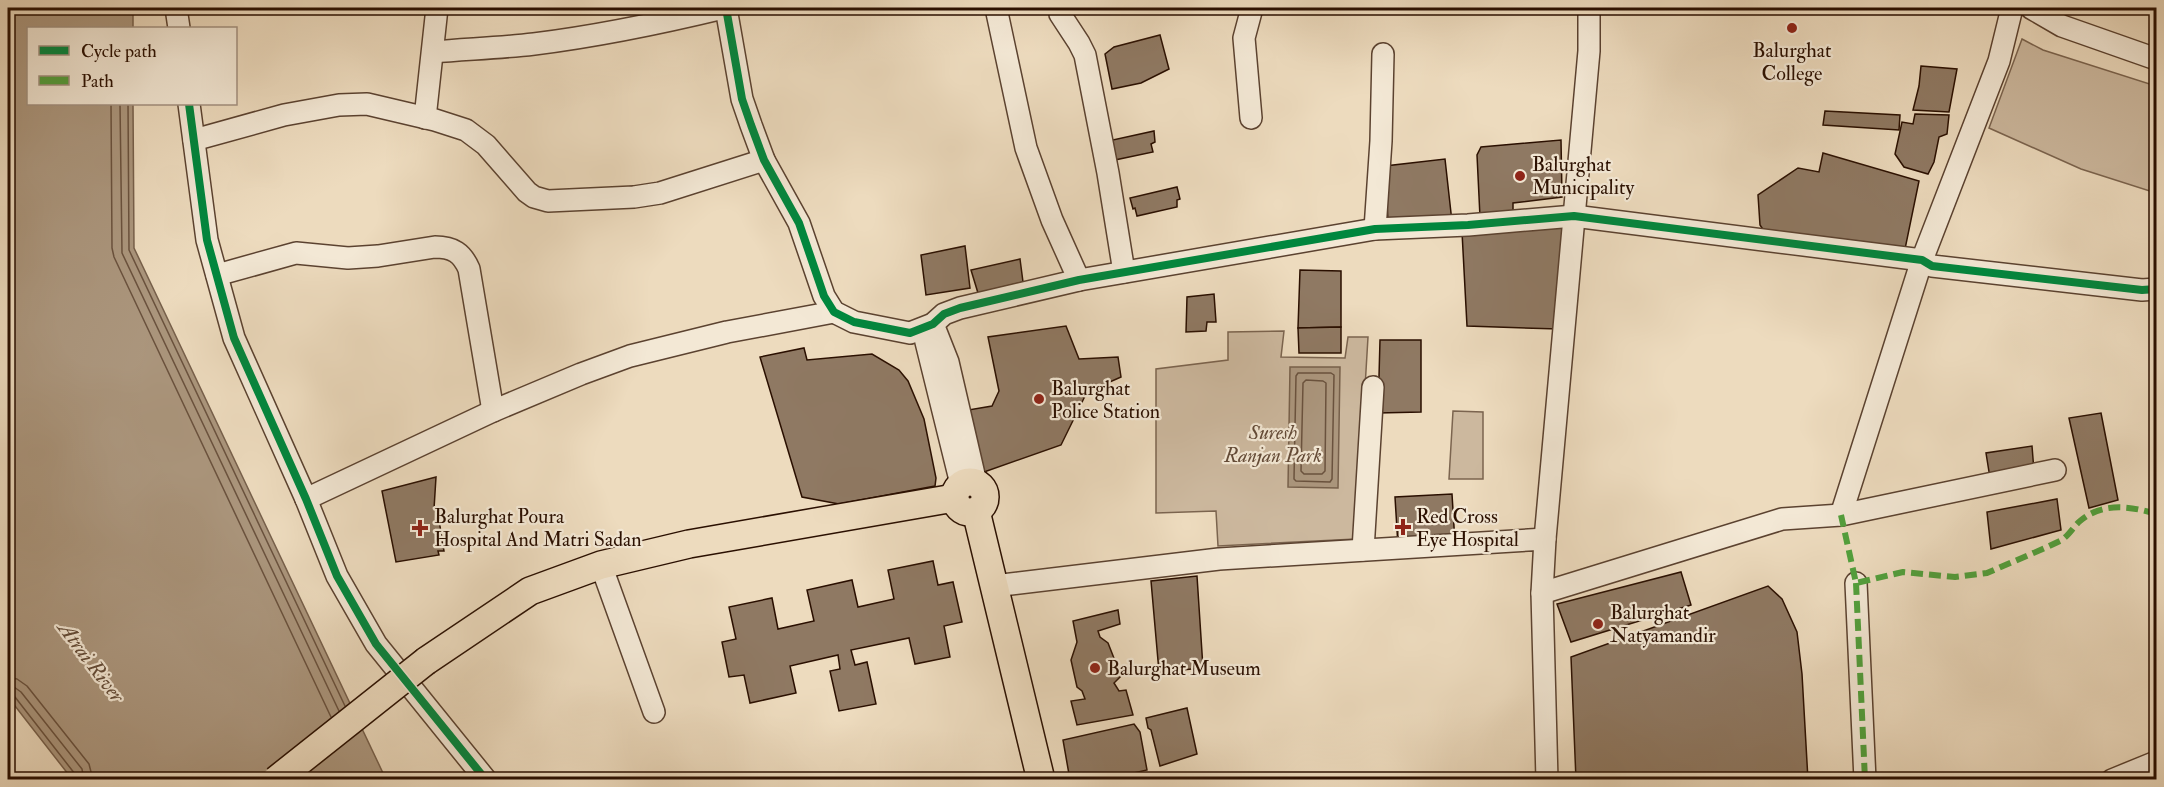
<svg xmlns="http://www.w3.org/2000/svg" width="2164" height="787" font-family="'IM FELL Double Pica',serif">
  <rect width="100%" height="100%" fill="#eddbbe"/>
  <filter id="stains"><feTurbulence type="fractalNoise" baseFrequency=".00333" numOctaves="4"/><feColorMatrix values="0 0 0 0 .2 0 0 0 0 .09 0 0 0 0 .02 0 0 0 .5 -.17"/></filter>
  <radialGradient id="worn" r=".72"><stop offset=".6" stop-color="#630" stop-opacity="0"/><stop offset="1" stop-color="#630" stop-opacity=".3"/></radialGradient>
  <!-- green -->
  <g fill="#ccb89e" stroke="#7b644f" stroke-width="1.5">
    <path d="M2022 39 2043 50 2156 86V193L2081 169 1989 128Z"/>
    <path d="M1284 331 1281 357 1345 358 1348 337H1368L1356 539 1218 546 1216 511 1156 513V369L1228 360V332Z"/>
    <path d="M1453 411 1483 412V479H1449Z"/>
  </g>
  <!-- water -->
  <g fill="#ab967d" stroke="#77604b" stroke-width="1.5">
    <path d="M8 8H133V28H28V104H133L134 248 383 773 388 779H72L8 697Z"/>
    <path d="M1290 367H1340L1338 488 1288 487Z"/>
  </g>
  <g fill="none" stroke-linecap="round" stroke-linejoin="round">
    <!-- shore -->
    <g stroke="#6a523e" stroke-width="1.5">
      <path d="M111 104 112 248 114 257 331 717"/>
      <path d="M120 104 122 253 339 711"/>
      <path d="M128 104 129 250 345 706"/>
      <path d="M1298 373H1331L1334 375 1332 479 1330 482 1296 481 1294 479 1296 376Z"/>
      <path d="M1306 380 1323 381 1326 383 1325 471 1322 474H1304L1301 471 1303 383Z"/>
      <path d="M8 677 17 679 27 686 89 764 93 780"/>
      <path d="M8 686 14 687 21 692 82 769 84 780"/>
      <path d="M8 694 15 697 75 774 77 780"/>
    </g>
  </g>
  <!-- building -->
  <g fill="#8f7963" stroke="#2a0f00" stroke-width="1.5">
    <path d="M1160 35 1169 69 1141 83 1112 89 1105 54 1114 47Z"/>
    <path d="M1921 66 1957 69 1949 112 1913 110 1919 86Z"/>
    <path d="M1825 111 1900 115 1899 130 1823 125Z"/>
    <path d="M1915 114 1949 115 1947 134 1939 137 1934 162 1928 174 1904 167 1895 154 1902 122 1913 124Z"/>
    <path d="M1154 131 1155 142 1151 144 1153 152 1110 161 1108 141Z"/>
    <path d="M1561 140 1562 197 1513 203V215L1480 217 1477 155 1481 147Z"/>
    <path d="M1823 153 1919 181 1904 254 1764 231 1760 225 1758 195 1798 168 1819 172Z"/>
    <path d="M1445 159 1452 222 1388 223 1385 166Z"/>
    <path d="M1177 187 1180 199 1177 200V207L1137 216 1135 208 1133 209 1130 198Z"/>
    <path d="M1569 221 1558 329 1467 326 1462 232Z"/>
    <path d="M965 246 970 288 926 295 921 255Z"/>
    <path d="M1020 259 1023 282 978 293 971 270Z"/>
    <path d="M1300 270 1341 271V327L1298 328Z"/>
    <path d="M1214 294 1216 322H1207L1206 331 1186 332 1187 297Z"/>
    <path d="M1066 326 1079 359 1118 357 1121 377 1087 392 1061 445 984 472 968 410 992 406 999 391 988 337Z"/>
    <path d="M1341 327V353H1299L1298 328Z"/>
    <path d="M1380 340H1421V412L1378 413Z"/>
    <path d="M804 348 807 360 872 354 899 370 908 381 924 419 936 478 935 486 839 504 802 497 760 357Z"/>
    <path d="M2101 413 2118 500 2089 508 2069 418Z"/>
    <path d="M2032 446 2034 471 1990 478 1986 453Z"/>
    <path d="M436 477 434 509 437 508 444 551H438L439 555 396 562 382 491Z"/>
    <path d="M1452 494 1455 543 1398 546 1395 497Z"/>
    <path d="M2057 499 2061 530 1991 549 1987 512Z"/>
    <path d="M933 561 938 585 953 582 962 622 944 626 950 657 915 664 909 638 851 650 855 665 867 662 876 704 839 711 830 671 840 669 838 655 790 666 796 693 750 703 744 675 729 677 722 642 736 639 729 607 772 598 778 629 814 621 807 590 852 580 858 607 894 599 888 570Z"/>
    <path d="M1681 572 1691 605 1571 642 1557 604Z"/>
    <path d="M1197 576 1203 668 1159 672 1151 581Z"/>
    <path d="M1768 586 1782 599 1797 632 1802 674 1808 780H1576L1571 657Z"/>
    <path d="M1118 610 1120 624 1098 631 1100 637 1108 643 1121 676 1114 683 1119 691 1126 690 1133 715 1077 725 1071 701 1085 699 1082 691 1077 687 1071 660 1077 642 1073 621Z"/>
    <path d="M1187 708 1197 754 1160 766 1151 730 1148 728 1146 718Z"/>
    <path d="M1134 724 1140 732 1147 770 1103 780H1070L1063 740Z"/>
    <path d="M1191 775 1192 780H1167Z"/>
  </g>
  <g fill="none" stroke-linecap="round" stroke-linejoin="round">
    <defs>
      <g id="minor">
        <path d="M176 8 179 28"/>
        <path d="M726 8 742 99 751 125 764 160 799 223 824 296 834 312 854 322 910 333 933 324 944 314 960 308 1079 280 1375 229 1468 225 1574 216 1922 260 1932 266 2142 290 2156 289"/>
        <path d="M996 8 1026 148 1052 220 1079 280"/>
        <path d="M2031 8 2062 26 2156 59"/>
        <path d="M1060 14 1079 43 1085 55 1108 173 1124 272"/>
        <path d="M433 52C466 49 500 48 534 44 598 36 661 23 723 8"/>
        <path d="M189 104 207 240 234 338 306 499 337 576 376 644 486 780"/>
        <path d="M425 118 437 8"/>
        <path d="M1251 118 1244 38 1252 8"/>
        <path d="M194 140 284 115 339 105 367 104 435 120 466 130 486 145 527 192 534 197 548 201 634 197 660 193 764 160"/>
        <path d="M1375 229 1381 141 1383 54"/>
        <path d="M217 275 296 253 348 258 378 256 435 247C453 247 462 253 469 269L493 411"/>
        <path d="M933 324 948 362 976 483"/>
        <path d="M924 334 961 484"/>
        <path d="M306 499 493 411 581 374 630 356 727 332 834 312"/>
        <path d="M1841 515 1922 260 1999 61 2012 8"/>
        <path d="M1545 539 1589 51V8"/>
        <path d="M1363 550 1373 387"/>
        <path d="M601 565 654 712"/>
        <path d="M1856 583 1865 780"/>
        <path d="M994 586 1219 559 1545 539 1542 593 1547 780"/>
        <path d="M1542 593 1782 519 1841 515 2055 470"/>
        <path d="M2112 780 2156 762"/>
      </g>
      <g id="major">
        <circle cx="970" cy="497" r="15"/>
        <path d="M976 511 1041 780"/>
        <path d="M426 661 530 591 601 565 689 544 954 498"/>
      </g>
    </defs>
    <!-- minor casing -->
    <use href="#minor" stroke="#5b4230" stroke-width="24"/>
    <!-- major casing -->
    <use href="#major" stroke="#2a0f00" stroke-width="30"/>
    <!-- minor -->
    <use href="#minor" stroke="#f3e8d5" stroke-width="21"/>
    <!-- major -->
    <use href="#major" stroke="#eddbbe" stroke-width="27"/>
    <defs>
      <path id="major-bridge" d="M276 780 426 661"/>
    </defs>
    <!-- major-bridge casing -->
    <use href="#major-bridge" stroke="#2a0f00" stroke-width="30" stroke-linecap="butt"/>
    <!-- major-bridge -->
    <use href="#major-bridge" stroke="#eddbbe" stroke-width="27"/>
    <!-- quiet -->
    <g stroke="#51a03c" stroke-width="6" stroke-dasharray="12 6" stroke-linecap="butt">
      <path d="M1841 515 1856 583 1903 572 1955 577 1987 573C2012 562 2037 552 2060 541 2069 536 2073 527 2080 521 2102 502 2131 506 2156 514"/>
      <path d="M1856 583 1865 780"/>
    </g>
    <defs>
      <g id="cycleway">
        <path d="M726 8 742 99 751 125 764 160 799 223 824 296 834 312 854 322 910 333 933 324 944 314 960 308 1079 280 1375 229 1468 225 1574 216 1922 260 1932 266 2142 290 2156 289"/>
        <path d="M189 104 207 240 234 338 306 499 337 576 376 644 486 780"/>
      </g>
    </defs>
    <!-- cycleway casing -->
    <use href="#cycleway" stroke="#f3e8d5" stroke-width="11"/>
    <!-- cycleway -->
    <use href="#cycleway" stroke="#00873e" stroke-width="8"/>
  </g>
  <!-- markers -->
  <g fill="#8f2418" stroke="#f3e8d5" stroke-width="2">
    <circle cx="1792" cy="28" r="6"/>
    <circle cx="1520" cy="176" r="6"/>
    <circle cx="1039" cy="399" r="6"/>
    <path d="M1400 518h6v6h6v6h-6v6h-6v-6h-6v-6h6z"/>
    <path d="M417 519h6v6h6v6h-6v6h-6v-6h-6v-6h6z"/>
    <circle cx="1598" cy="624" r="6"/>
    <circle cx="1095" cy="668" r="6"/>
  </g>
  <g text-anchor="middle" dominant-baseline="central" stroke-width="4.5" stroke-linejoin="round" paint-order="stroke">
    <!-- poi labels -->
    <g font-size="20" fill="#2a0f00" stroke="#f3e8d5" text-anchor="start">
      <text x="1792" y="50" text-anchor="middle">Balurghat<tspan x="1792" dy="23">College</tspan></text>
      <text x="1532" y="164">Balurghat<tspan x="1532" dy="23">Municipality</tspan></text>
      <text x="1051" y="388">Balurghat<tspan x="1051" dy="23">Police Station</tspan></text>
      <text x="434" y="516">Balurghat Poura<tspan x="434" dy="23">Hospital And Matri Sadan</tspan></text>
      <text x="1416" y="516">Red Cross<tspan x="1416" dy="23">Eye Hospital</tspan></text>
      <text x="1610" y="612">Balurghat<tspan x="1610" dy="23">Natyamandir</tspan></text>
      <text x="1107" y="668">Balurghat Museum</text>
    </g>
    <!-- park labels -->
    <g font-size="20" font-style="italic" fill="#634a37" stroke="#f3e8d5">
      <text x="1273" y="432">Suresh<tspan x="1273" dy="23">Ranjan Park</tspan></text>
    </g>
    <!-- water labels -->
    <g font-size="21" font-style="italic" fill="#644c38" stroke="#f3e8d5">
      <text transform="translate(91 662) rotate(53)">Atrai River</text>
    </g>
  </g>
  <!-- margin -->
  <rect width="2164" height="787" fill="none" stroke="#eddbbe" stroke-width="30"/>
  <rect x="9" y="9" width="2146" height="769" fill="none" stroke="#2a0f00" stroke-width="3"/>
  <rect x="15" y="15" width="2134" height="757" fill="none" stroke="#2a0f00" stroke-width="1.5"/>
  <!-- legend -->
  <rect x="27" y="27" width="210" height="78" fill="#f3e8d5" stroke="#a39180" stroke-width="1.5"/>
  <rect x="39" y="46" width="30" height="9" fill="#00873e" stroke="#a39180" stroke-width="1.5"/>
  <text x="81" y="57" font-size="18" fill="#2a0f00">Cycle path</text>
  <rect x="39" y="76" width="30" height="9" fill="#51a03c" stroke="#a39180" stroke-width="1.5"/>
  <text x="81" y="87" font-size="18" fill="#2a0f00">Path</text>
  <rect width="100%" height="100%" filter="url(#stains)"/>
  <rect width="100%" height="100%" fill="url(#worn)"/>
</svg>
